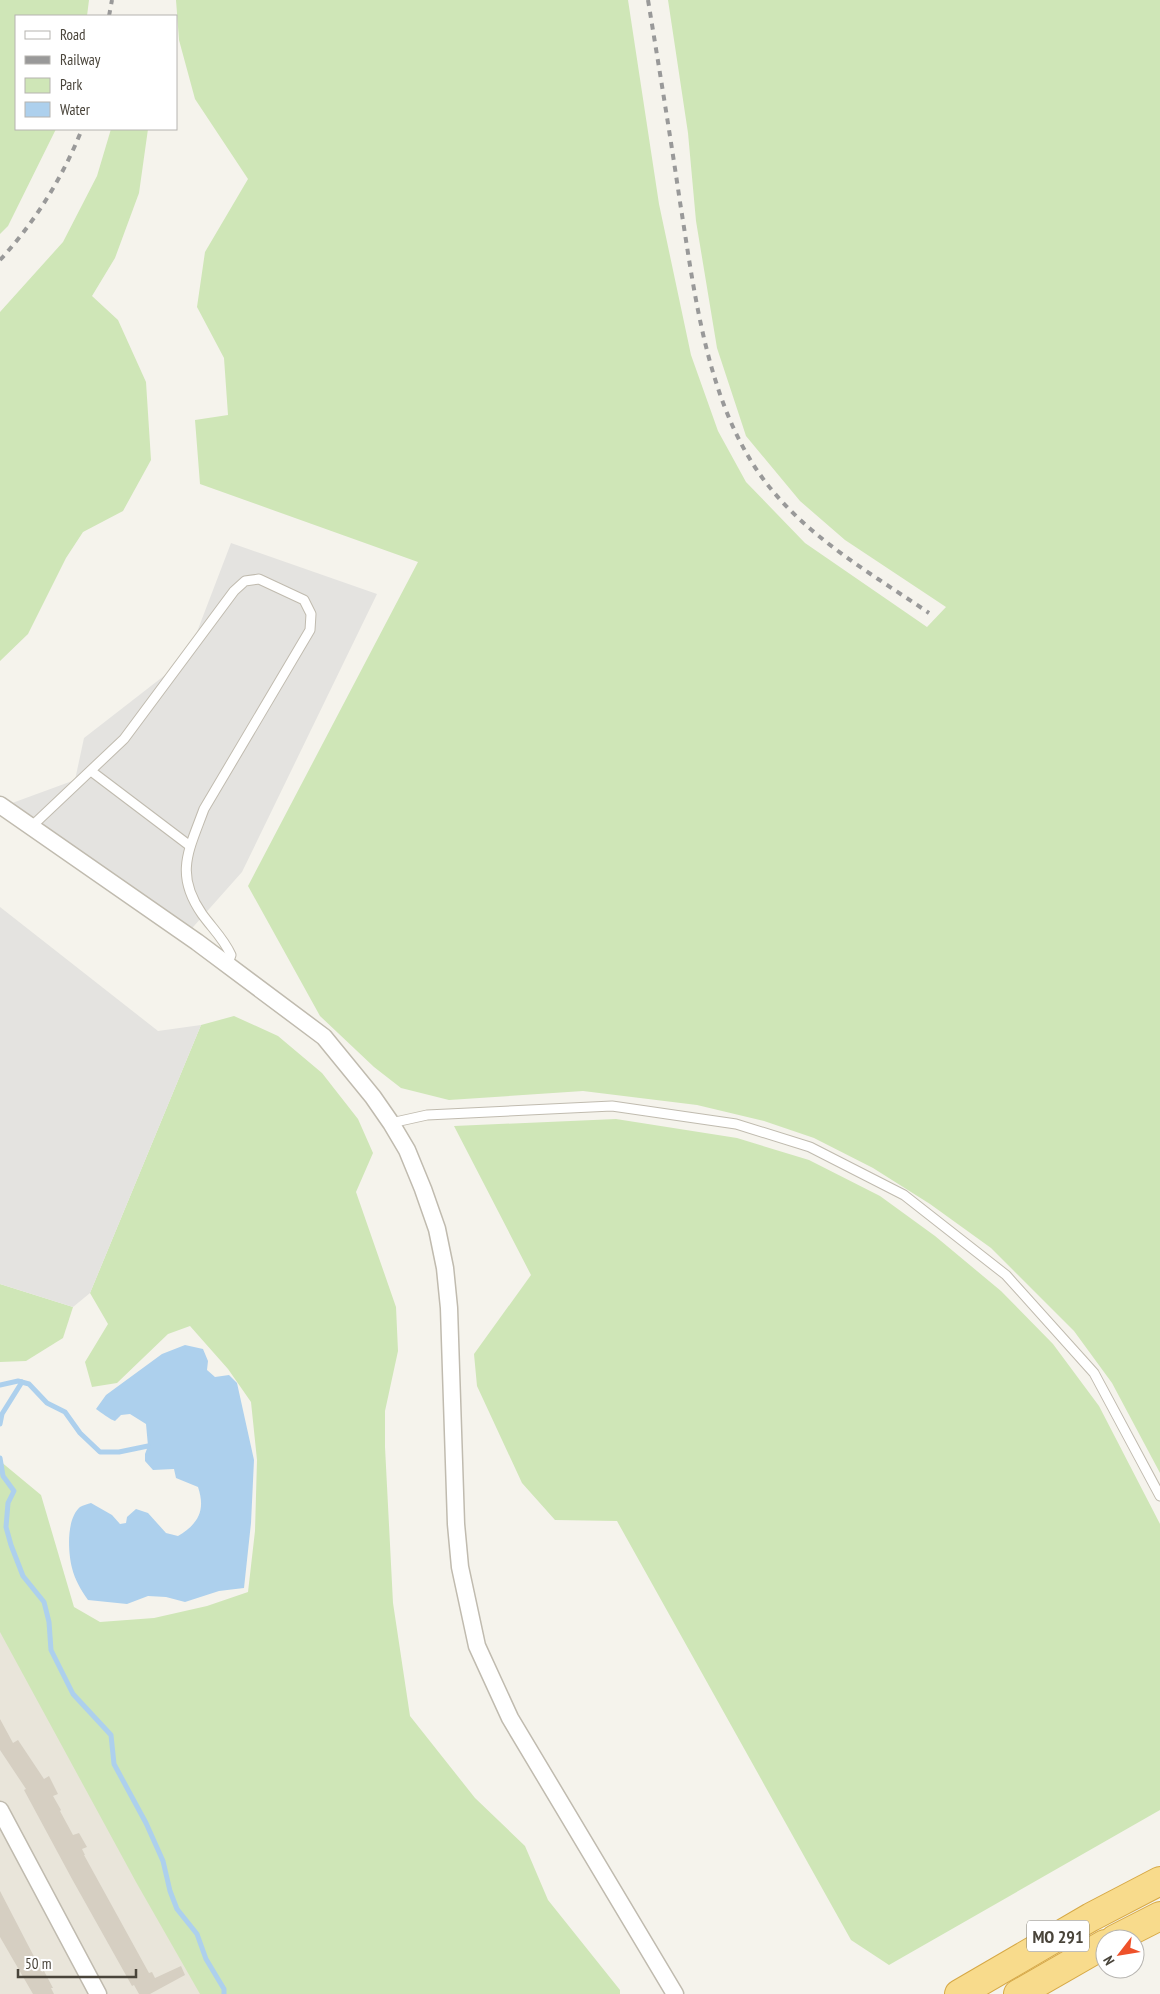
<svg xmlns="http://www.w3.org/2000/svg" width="1160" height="1994" font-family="'PT Sans Narrow',sans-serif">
  <rect width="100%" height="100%" fill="#f5f3ec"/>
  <!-- residential -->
  <path fill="#e9e5da" d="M0 1588 232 1994H0Z"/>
  <!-- green -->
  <g fill="#cfe6b7">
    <path d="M0 0H89L87 16H16V129H56L8 226 0 234Z"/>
    <path d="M176 0H628L659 204 691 355 718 431 746 482 805 543 927 627 946 607 845 540 800 501 746 436 717 348 696 221 688 133 668 0H1160V1473L1112 1383 1074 1331 991 1248 930 1204 873 1168 814 1138 764 1121 697 1105 583 1091 449 1100 401 1088 374 1067 320 1016 248 886 418 562 200 484 195 420 228 415 224 358 197 307 205 252 248 179 195 99 179 40Z"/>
    <path d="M111 129H148L139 193 115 258 92 296 118 320 146 382 151 460 123 511 83 532 66 558 28 634 0 661V312L63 242 97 176Z"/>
    <path d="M234 1016 278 1036 322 1073 358 1119 373 1153 356 1192 396 1307 398 1351 385 1411V1447L393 1603 410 1716 475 1798 525 1846 548 1900 620 1990V1994H200L136 1882 0 1632V1461L41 1495 74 1607 100 1622 154 1618 207 1606 248 1592 255 1531 257 1460 251 1402 228 1369 190 1326 168 1334 117 1383 92 1387 85 1362 108 1324 90 1293 201 1025Z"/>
    <path d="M616 1119 737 1138 809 1160 880 1196 935 1236 1001 1291 1053 1344 1099 1406 1160 1524V1810L889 1965 851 1940 617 1521 555 1520 522 1483 477 1386 474 1354 531 1275 454 1126Z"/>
    <path d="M0 1284 73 1307 63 1338 26 1361 0 1362Z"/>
  </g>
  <!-- parking -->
  <g fill="#e4e3e0">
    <path d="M231 543 377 594 242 872 186 935 4 806 75 780 84 738 187 658Z"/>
    <path d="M0 907 158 1031 201 1025 90 1293 73 1307 0 1284Z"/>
  </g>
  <!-- water -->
  <path fill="#add0ed" d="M185 1345 203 1349 208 1361 207 1370 215 1377 229 1375 237 1383 254 1460 251 1523 244 1588 219 1591 185 1602 166 1597 148 1596 127 1604 88 1600C81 1590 75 1580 72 1568 68 1552 66 1519 80 1507 83 1505 88 1504 91 1503L112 1515 120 1524 126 1523 127 1517 136 1509 148 1513 166 1533 178 1536C198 1524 206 1511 198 1487L176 1478 174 1469 153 1470 145 1461V1454L148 1446 146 1424 130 1414 121 1415 115 1421C111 1420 100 1412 96 1409L106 1395 162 1354Z"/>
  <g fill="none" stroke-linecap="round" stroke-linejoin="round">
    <!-- stream -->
    <g stroke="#add0ed" stroke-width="5">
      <path d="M0 1385 18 1381 29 1384 47 1403 65 1412 80 1433 100 1452H119L148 1446"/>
      <path d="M0 1424 2 1414 22 1382"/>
      <path d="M0 1458 3 1476 14 1491 8 1503 6 1527 11 1545 23 1576 44 1602 49 1622 51 1650 73 1694 111 1735 114 1764 146 1823 163 1861 170 1891 177 1909 197 1934 206 1959 224 1989V1994"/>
    </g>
  </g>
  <!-- building -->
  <g fill="#d6cfc2">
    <path d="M0 1719 13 1743 18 1740 44 1779 49 1776 58 1794 53 1796 61 1810 60 1811 73 1835 79 1833 87 1847 82 1849 85 1855H84L149 1973 152 1972 155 1978 181 1966 185 1975 150 1994H139L134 1985 132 1986 72 1879 24 1790 26 1789 0 1750Z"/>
    <path d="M0 1891 42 1972 44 1971 53 1988H51L54 1994H33L0 1937Z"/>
  </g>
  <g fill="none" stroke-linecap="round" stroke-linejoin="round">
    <defs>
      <g id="service">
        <path d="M91 771 190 846"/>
        <path d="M32 826 124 739 234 591 245 581 259 579 304 600 311 614 310 630 204 809C189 850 174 874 202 914 212 928 224 939 231 955L227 966"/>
        <path d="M391 1123 427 1115 612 1106 736 1124 810 1147 904 1195 1006 1275 1094 1373 1160 1496"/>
      </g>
      <g id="minor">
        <path d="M0 805 197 942 324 1037 373 1097 391 1123 407 1150 423 1189 437 1229 445 1268 449 1308 456 1524 460 1567 477 1646 510 1718 675 1994"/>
        <path d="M0 1810 98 1994"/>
      </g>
      <g id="trunk">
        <path d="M1115 1939 1160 1916"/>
        <path d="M959 1994 1091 1917 1160 1881"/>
        <path d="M1018 1994 1105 1944"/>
      </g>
    </defs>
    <!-- service casing -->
    <use href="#service" stroke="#c0bbaf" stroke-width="11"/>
    <!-- minor casing -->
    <use href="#minor" stroke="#c0bbaf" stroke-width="19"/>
    <!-- trunk casing -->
    <use href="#trunk" stroke="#d6a845" stroke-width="30"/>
    <!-- service -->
    <use href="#service" stroke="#fff" stroke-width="9"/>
    <!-- minor -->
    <use href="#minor" stroke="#fff" stroke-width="16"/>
    <!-- trunk -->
    <use href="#trunk" stroke="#f8db8c" stroke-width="28"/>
    <!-- rail -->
    <g stroke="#999" stroke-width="4" stroke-dasharray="6 6" stroke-linecap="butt">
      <path d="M648 0C659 67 670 134 680 202 695 295 707 407 767 484 810 539 872 574 929 613"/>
      <path d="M109 16 112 0"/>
      <path d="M0 260C35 222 63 177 82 129"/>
    </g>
  </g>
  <g text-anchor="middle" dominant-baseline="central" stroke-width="4" stroke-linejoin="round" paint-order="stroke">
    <!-- shield labels -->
    <rect fill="#fff" stroke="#807c75" stroke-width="1" x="1027" y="1920.5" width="62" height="31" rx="4"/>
    <g font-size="18" font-weight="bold" fill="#49443a">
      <text x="1058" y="1936">MO 291</text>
    </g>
  </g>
  <!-- legend -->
  <rect x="15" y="15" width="162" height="115" fill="#ffffff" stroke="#b6b4b0"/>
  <rect x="25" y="31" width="25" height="8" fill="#ffffff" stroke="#b6b4b0"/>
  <text x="60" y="40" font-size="15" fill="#49443a">Road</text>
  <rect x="25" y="56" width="25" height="8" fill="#999999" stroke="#b6b4b0"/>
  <text x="60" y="65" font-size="15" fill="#49443a">Railway</text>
  <rect x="25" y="78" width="25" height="15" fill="#cfe6b7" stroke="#b6b4b0"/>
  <text x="60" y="90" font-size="15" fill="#49443a">Park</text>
  <rect x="25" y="102" width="25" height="15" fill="#add0ed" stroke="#b6b4b0"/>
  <text x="60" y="115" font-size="15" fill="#49443a">Water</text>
  <!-- north arrow -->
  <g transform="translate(1120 1954) rotate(239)"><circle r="24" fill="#ffffff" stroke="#b6b4b0"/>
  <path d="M0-4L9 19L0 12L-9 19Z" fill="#ee512a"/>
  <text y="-8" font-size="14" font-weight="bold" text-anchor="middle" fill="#49443a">N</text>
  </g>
  <!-- scale -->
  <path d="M18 1969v8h118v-8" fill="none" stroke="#49443a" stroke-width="2.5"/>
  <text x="25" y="1969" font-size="15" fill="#49443a" stroke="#ffffff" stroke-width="4" paint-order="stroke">50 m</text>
</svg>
